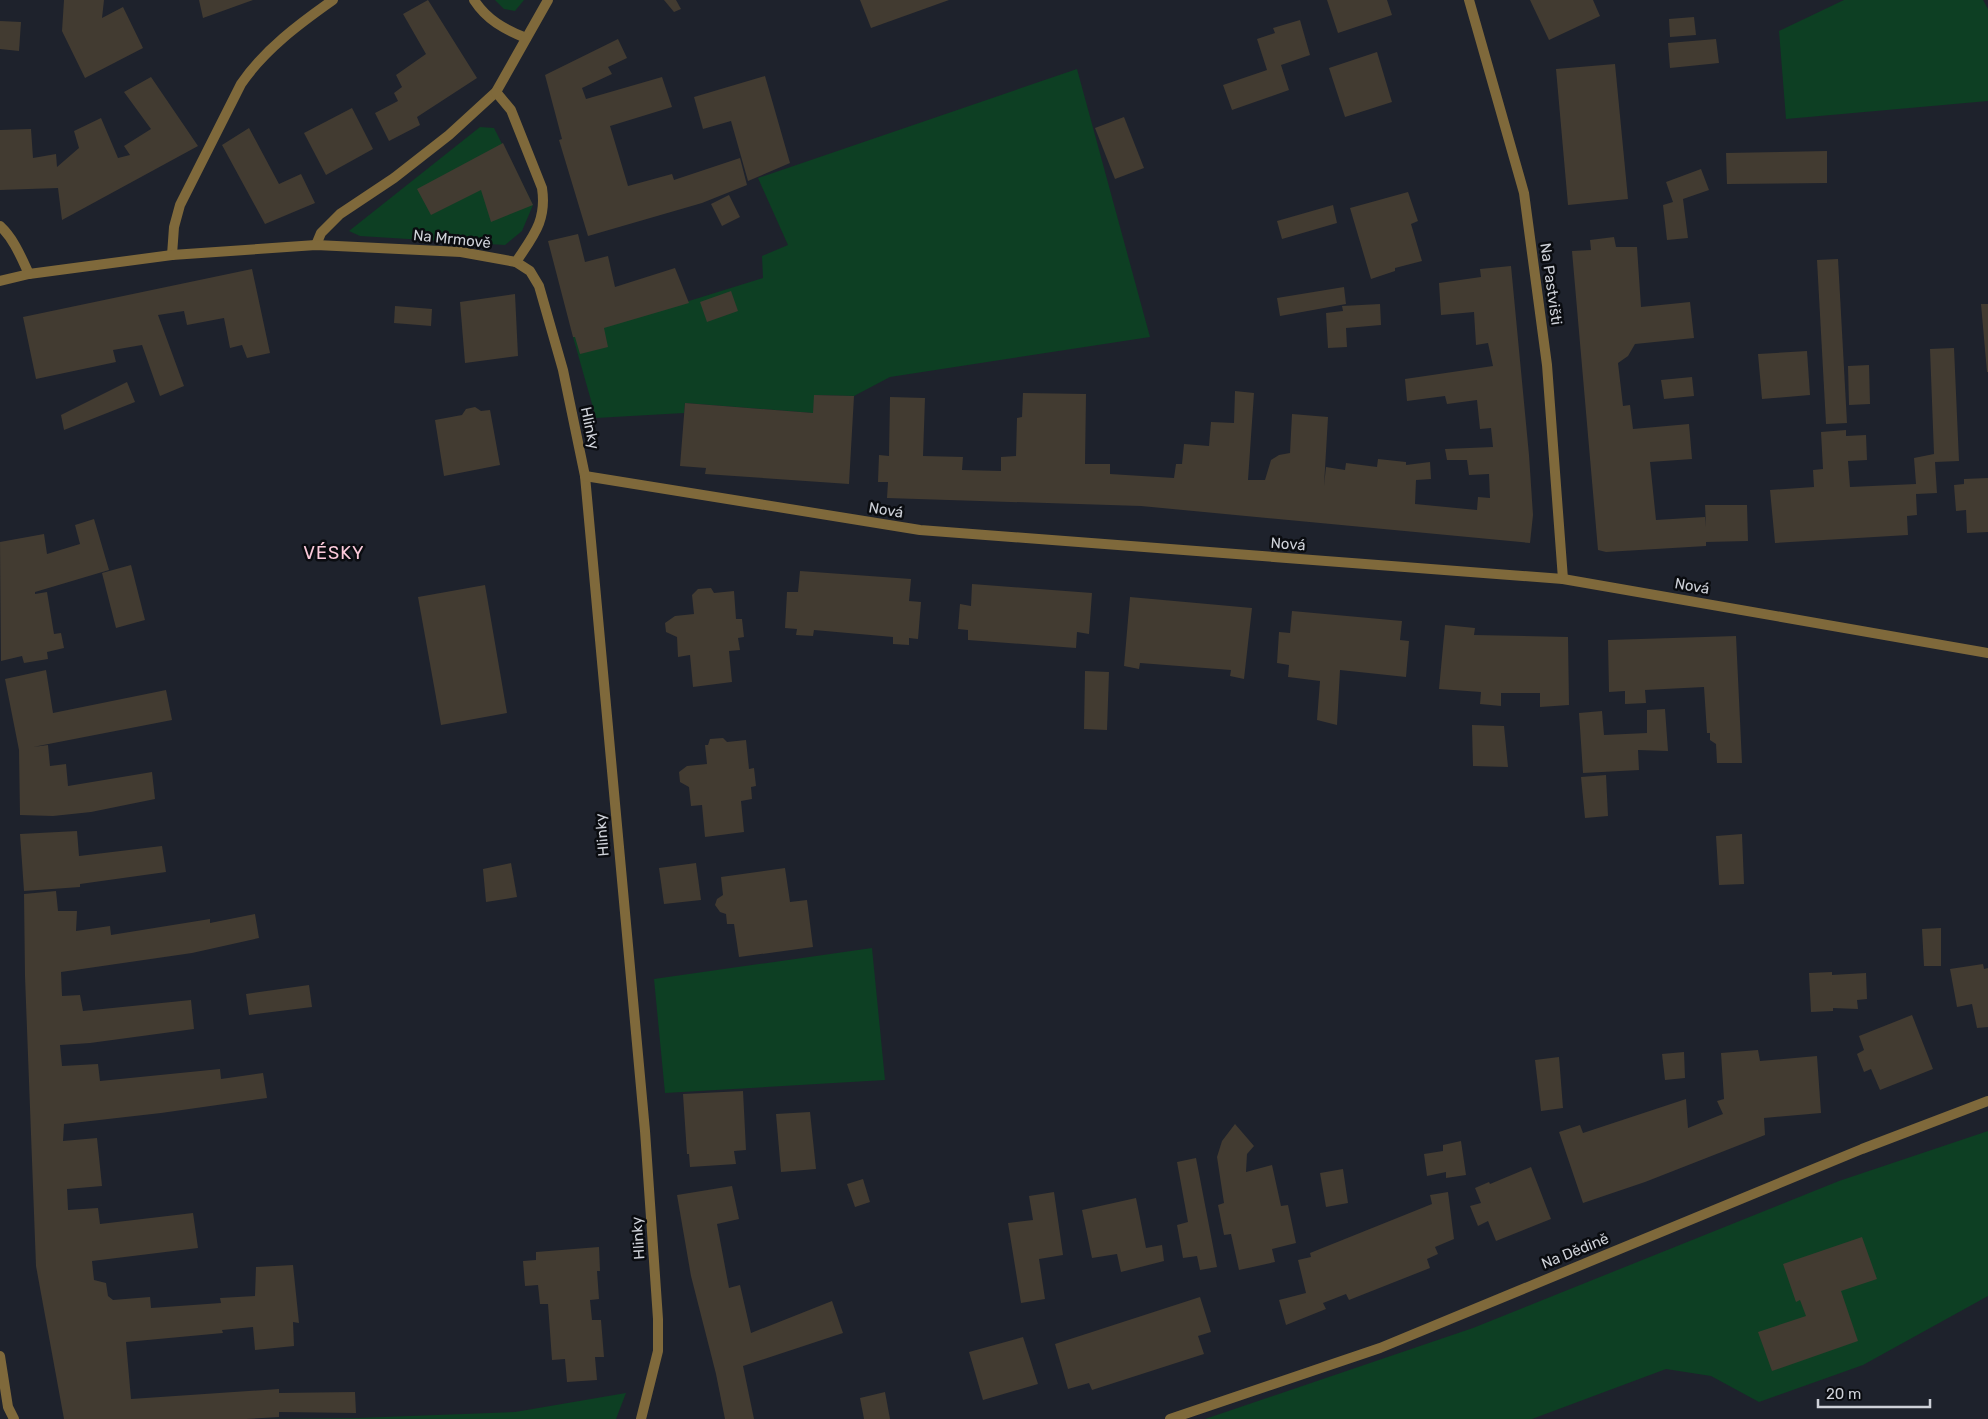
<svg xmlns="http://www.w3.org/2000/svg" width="1988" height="1419" font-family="Rubik,sans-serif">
  <rect width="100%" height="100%" fill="#1e222c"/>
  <!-- green -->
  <g fill="#0d3f23">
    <path d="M495 0H524L515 11 504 9Z"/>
    <path d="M1844 0H1983L1988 9V101L1786 119 1779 31Z"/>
    <path d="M1077 69 1150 337 890 377 854 396 815 395 813 413 685 403 684 413 596 418 573 337 763 278 762 256 788 245 758 178Z"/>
    <path d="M480 127 494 128 533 205 522 231 505 245 360 236 349 231Z"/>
    <path d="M872 948 885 1080 665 1093 654 979Z"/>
    <path d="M1988 1131V1296L1863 1365 1759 1402 1711 1376 1666 1369 1532 1419H1205L1473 1328 1839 1181Z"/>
    <path d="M626 1393 616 1419H256L358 1418 515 1412Z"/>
  </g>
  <!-- building -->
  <g fill="#423b31">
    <path d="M64 0H104L102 18 123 7 143 48 85 78 62 31Z"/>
    <path d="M199 0H253L203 18Z"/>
    <path d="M428 0 477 78 417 117 420 125 389 141 375 113 398 101 394 93 402 87 396 75 426 54 403 14Z"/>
    <path d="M664 0H676L681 9 674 12Z"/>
    <path d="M860 0H949L871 28Z"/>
    <path d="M1327 0H1387L1392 15 1338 33Z"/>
    <path d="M1530 0H1593L1600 16 1549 40Z"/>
    <path d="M1694 17 1696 35 1670 37 1669 19Z"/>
    <path d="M1300 20 1310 55 1281 65 1289 90 1232 110 1223 85 1267 70 1257 39 1275 33 1273 28Z"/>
    <path d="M0 21 21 22 19 51 0 49Z"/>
    <path d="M618 39 627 58 608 67 612 74 582 88 586 99 662 77 672 107 610 126 628 186 672 174 674 180 740 158 747 185 702 203 588 236 559 140 562 139 545 75Z"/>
    <path d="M1716 39 1719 63 1670 68 1668 43Z"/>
    <path d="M1377 52 1392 102 1345 117 1329 68Z"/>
    <path d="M1615 64 1628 199 1568 205 1556 69Z"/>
    <path d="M765 76 790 163 748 181 731 121 703 129 694 97Z"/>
    <path d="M151 77 198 146 62 220 58 188 0 190V130L31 129 33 158 56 154 57 167 79 148 74 131 101 118 118 158 130 155 124 146 151 129 124 92Z"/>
    <path d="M352 108 373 149 326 175 304 133Z"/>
    <path d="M1124 117 1144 168 1115 179 1095 128Z"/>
    <path d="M249 128 279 184 301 174 315 203 265 224 222 145Z"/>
    <path d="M503 143 533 205 491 222 481 190 431 215 417 189Z"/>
    <path d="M1827 151V183L1727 184 1726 153Z"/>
    <path d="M1701 169 1709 190 1683 199 1688 238 1667 240 1663 205 1673 202 1666 182Z"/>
    <path d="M1408 192 1418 221 1411 224 1422 261 1395 268V271L1371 279 1350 208Z"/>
    <path d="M729 195 740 217 722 226 711 204Z"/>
    <path d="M1333 205 1337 223 1282 239 1277 221Z"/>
    <path d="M578 234 585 262 608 256 615 287 675 268 689 303 604 328 608 347 580 354 575 337H573L548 241Z"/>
    <path d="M1614 237 1616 247H1637L1641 307 1690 302 1694 338 1635 344 1628 356 1618 363 1623 406 1630 405 1633 429 1689 424 1692 459 1650 462 1656 520 1705 517 1706 527 1705 505H1747L1748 541 1706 542V546L1606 552 1598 550 1572 251 1591 250 1590 240Z"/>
    <path d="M1838 259 1847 423 1826 424 1817 260Z"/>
    <path d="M1511 266 1529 455 1533 515 1530 543 1141 506 887 498 888 482H878L879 455 889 456 890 397 925 398 923 456 963 457 962 470 1001 471V457L1016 456 1017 418 1022 417 1023 393 1086 394 1085 464H1110V474L1174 478 1176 464H1182L1184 444 1209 446 1211 422 1234 423 1235 391 1254 393 1248 480H1265L1271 460 1279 455 1290 453 1292 414 1328 417 1324 486 1326 467 1345 470 1346 463 1377 467 1378 459 1406 462V465L1430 462 1431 479 1416 480 1415 504 1477 510 1478 497 1490 498 1489 474 1469 475 1467 460H1447L1445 449 1493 447 1491 428 1480 429 1477 400 1447 404 1445 396 1407 401 1405 379 1493 366 1488 343 1476 345 1474 312 1441 315 1439 283 1481 277 1480 269Z"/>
    <path d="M252 269 270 353 247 358 242 345 230 348 224 318 187 325 184 311 158 315 184 386 160 396 142 345 113 350 116 362 36 379 23 317Z"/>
    <path d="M1344 287 1346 304 1280 316 1277 298Z"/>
    <path d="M731 291 738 311 707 322 700 302Z"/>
    <path d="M515 294 518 356 465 363 460 302Z"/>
    <path d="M1380 304 1381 325 1346 328 1347 347 1328 348 1326 313 1343 311 1342 306Z"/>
    <path d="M1981 304H1988V372H1987Z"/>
    <path d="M395 306 432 309 431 326 394 323Z"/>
    <path d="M1954 348 1959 461 1935 462 1937 493 1916 494 1917 515 1907 516 1908 535 1775 543 1770 490 1814 487 1813 470 1823 469 1821 432 1846 430V436L1866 435 1867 460 1848 461 1850 487 1916 484 1914 458 1934 454 1930 349Z"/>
    <path d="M1807 351 1810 395 1762 399 1758 354Z"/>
    <path d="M1869 365 1870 404 1849 405 1848 366Z"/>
    <path d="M1692 377 1694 396 1664 399 1661 380Z"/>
    <path d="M127 382 135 402 64 430 61 415Z"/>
    <path d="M814 395 854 396 849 484 705 474 706 468 680 466 685 403 813 413Z"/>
    <path d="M475 407 481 411 490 410 500 465 444 476 435 420 462 415 466 409Z"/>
    <path d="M1988 478V532L1967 533 1966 510 1956 511 1954 485 1964 484V479Z"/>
    <path d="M94 519 109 570 35 592V594L47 592 54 634 61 633 64 648 47 652 48 659 24 663 22 656 1 661 0 542 44 534 47 554 80 544 75 525Z"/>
    <path d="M131 565 145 620 116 628 102 573Z"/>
    <path d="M800 571 911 579 909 601 921 602 918 639 909 638V645L893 644V637L814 630 813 636 796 635 797 629 785 628 787 592H798Z"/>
    <path d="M972 584 1092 593 1089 634 1077 632 1076 648 968 640V630L958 629 960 604 971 606Z"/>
    <path d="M485 585 507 713 441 725 418 597Z"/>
    <path d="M711 588 714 593 734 591 736 619H742L744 637 738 638 740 650 729 651 732 682 693 687 690 655 678 657 677 637 666 632 665 623 675 616 694 614 692 595 698 589Z"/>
    <path d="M1130 597 1252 608 1244 679 1230 676 1231 670 1140 663 1139 669 1124 666Z"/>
    <path d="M1292 611 1402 621 1400 640 1409 641 1406 677 1340 670 1337 725 1317 720 1320 681 1288 677 1289 665 1277 663 1279 632 1290 633Z"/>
    <path d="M1445 625 1475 628 1474 635 1568 637 1569 705 1540 707V693H1501V706L1480 704 1481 692 1439 689Z"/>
    <path d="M1736 636 1742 763H1717L1716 744 1710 740V733H1707L1704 687 1645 690 1646 703 1625 704V691L1609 692 1608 640Z"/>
    <path d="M46 670 53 713 166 690 172 720 33 747 48 745 50 766 66 764 68 786 152 772 155 799 91 812 53 816 20 815 19 750 5 679Z"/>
    <path d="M1085 671 1109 672 1107 730 1084 729Z"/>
    <path d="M1665 709 1668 751 1638 750 1639 770 1583 773 1579 713 1602 711 1604 735 1647 733V710Z"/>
    <path d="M1472 725 1504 726 1508 767 1473 766Z"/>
    <path d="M723 738 727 742 746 740 749 769 754 768 756 786 751 787 752 799 741 801 744 832 705 837 702 805 691 806 689 787 680 782 679 772 687 766 707 764 705 745H708L710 739Z"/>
    <path d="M1606 775 1608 816 1585 818 1581 777Z"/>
    <path d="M77 831 79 856 162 846 166 872 80 884V887L24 891 20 834Z"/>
    <path d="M1742 834 1744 884 1719 885 1716 836Z"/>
    <path d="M511 863 517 897 486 902 483 869Z"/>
    <path d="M696 863 701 900 664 904 659 868Z"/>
    <path d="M785 868 790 902 807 900 813 947 739 957 734 924H727L726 914 720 912 715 905 717 899 723 895 721 877Z"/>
    <path d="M56 891 58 911H77L76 931 110 926 111 935 210 919V923L255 914 259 938 192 953 61 972 62 996 80 995 83 1011 191 1000 194 1029 90 1043 60 1045 62 1066 98 1064 100 1081 220 1069 221 1079 263 1073 267 1098 161 1113 64 1124 63 1141 97 1138 102 1186 67 1189 68 1210 98 1208 100 1224 193 1213 198 1248 92 1261 94 1280 106 1283 108 1296 113 1300 150 1297 151 1308 221 1303 220 1298 255 1296 256 1267 293 1265 299 1323 293 1322 294 1346 255 1350 253 1327 222 1330 223 1333 126 1342 131 1399 279 1389V1393L355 1392 356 1413 279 1412V1417L246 1419H64L36 1266 25 976 24 894Z"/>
    <path d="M1941 928V966H1924L1922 929Z"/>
    <path d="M1983 964 1984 969 1988 968V1027L1977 1028 1972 1004 1957 1007 1950 969Z"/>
    <path d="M1832 972V975L1866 973 1867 999 1857 1000 1858 1009 1833 1008V1011L1811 1012 1809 973Z"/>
    <path d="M309 985 312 1007 249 1015 246 994Z"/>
    <path d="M1912 1015 1933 1069 1880 1090 1871 1069 1864 1072 1857 1054 1864 1050 1859 1036Z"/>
    <path d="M1758 1050 1760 1061 1817 1056 1821 1113 1764 1118 1765 1135 1645 1182 1583 1203 1559 1132 1580 1125 1583 1133 1686 1099 1688 1128 1723 1114 1717 1101 1724 1099 1721 1053Z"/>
    <path d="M1684 1052 1685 1078 1665 1080 1662 1054Z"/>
    <path d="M1559 1057 1563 1108 1541 1111 1535 1060Z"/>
    <path d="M743 1091 746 1150 734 1151 736 1164 690 1167 689 1154H687L683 1094Z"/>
    <path d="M810 1112 816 1169 781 1172 776 1114Z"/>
    <path d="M1235 1124 1254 1146 1247 1154 1246 1172 1272 1165 1281 1206 1288 1205 1296 1243 1272 1249 1275 1262 1239 1270 1231 1234 1224 1235 1218 1205 1224 1203 1217 1157 1222 1141Z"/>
    <path d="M1461 1141 1466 1175 1446 1178V1172L1427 1176 1424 1154 1443 1151V1145Z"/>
    <path d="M1196 1158 1217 1267 1200 1270 1197 1256 1183 1258 1177 1225 1188 1222 1177 1162Z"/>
    <path d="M1531 1167 1551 1219 1496 1241 1488 1221 1478 1226 1470 1206 1481 1203 1475 1188 1489 1182 1490 1184Z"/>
    <path d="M1343 1169 1348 1203 1326 1207 1320 1173Z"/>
    <path d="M863 1179 870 1202 855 1207 847 1184Z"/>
    <path d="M732 1186 739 1219 717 1224 729 1288 740 1285 751 1333 832 1301 843 1333 743 1366 754 1419H725L716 1374 691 1276 677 1195Z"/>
    <path d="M1054 1192 1063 1255 1039 1259 1045 1299 1021 1303 1008 1223 1033 1220 1029 1196Z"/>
    <path d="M1448 1192 1454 1239 1435 1247 1438 1254 1427 1259 1430 1268 1349 1300 1346 1294 1323 1303 1326 1309 1286 1325 1279 1300 1306 1293 1298 1260 1311 1257 1310 1253 1432 1204 1430 1195Z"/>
    <path d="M1136 1198 1146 1248 1162 1245 1164 1261 1121 1272 1117 1254 1092 1258 1082 1210Z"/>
    <path d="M1862 1237 1877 1279 1841 1291 1858 1341 1772 1371 1758 1332 1806 1316 1800 1300 1796 1302 1783 1264Z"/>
    <path d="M599 1247 600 1271H597L599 1299 590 1300 592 1320H601L604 1357H595L597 1380 567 1382 565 1359 552 1360 548 1304H540L538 1285 525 1286 523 1261 536 1260V1252Z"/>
    <path d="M1200 1297 1211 1332 1198 1336 1204 1354 1092 1390 1089 1383 1068 1389 1055 1344Z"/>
    <path d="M1023 1337 1038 1384 983 1400 969 1352Z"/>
    <path d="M885 1392 890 1419H864L860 1398Z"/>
  </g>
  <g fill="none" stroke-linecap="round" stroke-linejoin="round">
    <!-- minor -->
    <g stroke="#7f693b" stroke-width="10">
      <path d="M474 0C487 20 504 29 526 38"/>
      <path d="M1469 0 1524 193 1547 365 1563 579"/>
      <path d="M0 226C14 239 21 257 29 274"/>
      <path d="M316 245 321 233 340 214 394 178 449 135 496 92 548 0"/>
      <path d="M172 255 174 227 180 205 241 84C264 50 299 24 333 0"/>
      <path d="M516 262 530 271 539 286 563 370 585 476 645 1131 658 1319V1351L641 1419"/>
      <path d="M0 281 29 274 172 255 316 245 461 252 516 262C533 236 547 221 542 188L511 110 496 92"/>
      <path d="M585 476 920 530 1563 579 1988 653"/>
    </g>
    <!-- tertiary -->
    <g stroke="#7f693b" stroke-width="10">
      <path d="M0 1356 8 1407 14 1419"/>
      <path d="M1170 1419 1380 1348 1862 1149 1988 1101"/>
    </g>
  </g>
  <g text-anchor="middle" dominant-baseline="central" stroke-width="5" stroke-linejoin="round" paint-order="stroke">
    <!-- street labels -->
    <g font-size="15" fill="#ced1d8" stroke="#0a0c10">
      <text transform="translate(452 239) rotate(6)">Na Mrmově</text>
      <text transform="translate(1551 284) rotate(82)">Na Pastvišti</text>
      <text transform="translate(590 428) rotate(78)">Hlinky</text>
      <text transform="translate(886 510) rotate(9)">Nová</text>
      <text transform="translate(1288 544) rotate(4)">Nová</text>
      <text transform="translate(1692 586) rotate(10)">Nová</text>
      <text transform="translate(602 835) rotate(-95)">Hlinky</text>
      <text transform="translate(638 1238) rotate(-94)">Hlinky</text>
      <text transform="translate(1575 1251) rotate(-22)">Na Dědině</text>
    </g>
    <!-- quarter labels -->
    <g font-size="18" letter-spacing="1" fill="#fbc9da" stroke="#0a0c10">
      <text x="334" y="553">VÉSKY</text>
    </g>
  </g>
  <!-- scale -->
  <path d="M1818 1399v8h112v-8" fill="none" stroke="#ced1d8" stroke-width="2.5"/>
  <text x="1826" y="1399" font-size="15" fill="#ced1d8" stroke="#0a0c10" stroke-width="4" paint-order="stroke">20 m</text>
</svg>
